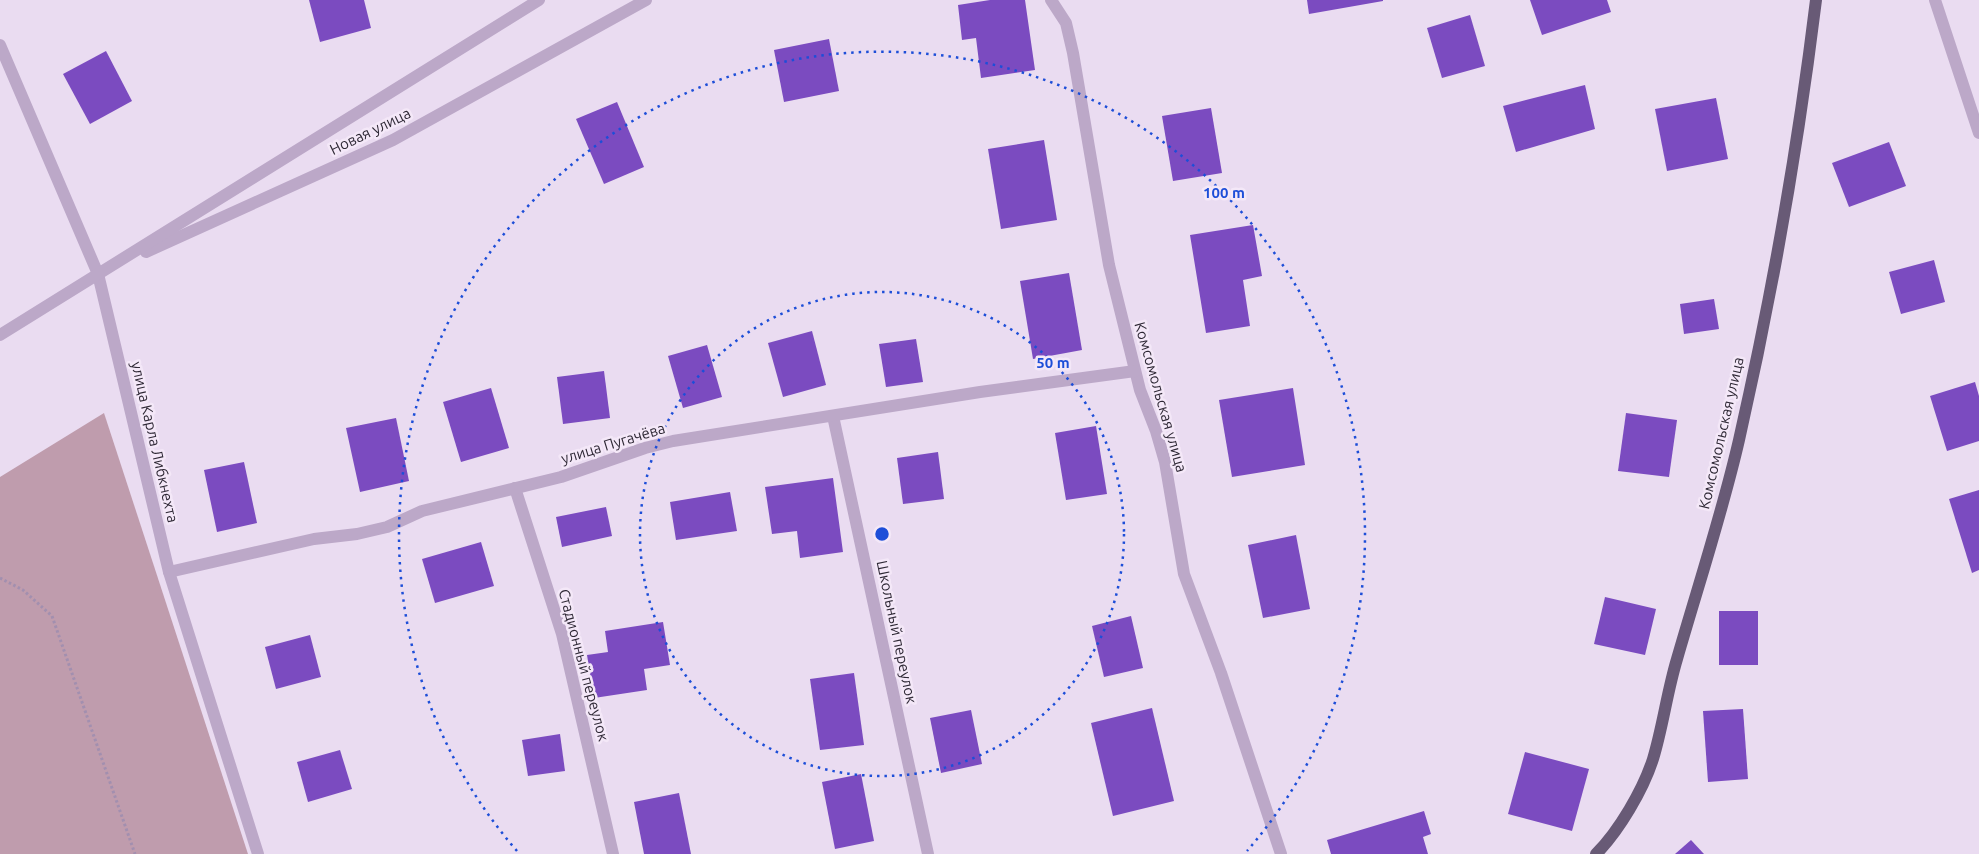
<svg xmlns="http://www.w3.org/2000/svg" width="1979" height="854" font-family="Ubuntu,sans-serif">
  <rect width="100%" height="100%" fill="#eadcf1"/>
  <!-- green -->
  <path fill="#bf9cad" d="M104 413 248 854H0V477Z"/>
  <!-- building -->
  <g fill="#7b4bc0">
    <path d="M309 0H364L371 28 320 42Z"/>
    <path d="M990 0H1025L1035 70 981 78 976 38 962 40 958 5Z"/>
    <path d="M1307 0H1383V1L1309 14Z"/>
    <path d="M1530 0H1607L1611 12 1542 35Z"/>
    <path d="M1470 15 1485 66 1442 78 1427 28Z"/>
    <path d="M829 39 839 91 784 102 774 50Z"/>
    <path d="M106 51 132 101 90 124 63 74Z"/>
    <path d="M1585 85 1595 129 1516 152 1503 106Z"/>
    <path d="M1716 98 1728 159 1667 171 1655 109Z"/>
    <path d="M617 102 644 167 604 184 576 119Z"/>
    <path d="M1211 108 1222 173 1173 181 1162 116Z"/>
    <path d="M1044 140 1057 220 1001 229 988 149Z"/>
    <path d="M1889 142 1906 186 1849 207 1832 163Z"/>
    <path d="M1253 225 1262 276 1243 280 1250 326 1206 333 1190 235Z"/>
    <path d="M1934 260 1945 302 1901 314 1889 272Z"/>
    <path d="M1069 273 1082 350 1033 359 1020 281Z"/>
    <path d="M1714 299 1719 329 1684 334 1680 304Z"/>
    <path d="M812 331 826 385 783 397 768 343Z"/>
    <path d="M916 339 923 382 886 387 879 344Z"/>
    <path d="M707 345 722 397 683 408 668 356Z"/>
    <path d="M604 371 610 418 563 424 557 377Z"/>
    <path d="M1975 382 1979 396V441L1947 451 1930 396Z"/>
    <path d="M491 388 509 448 461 462 443 402Z"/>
    <path d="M1293 388 1305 465 1232 477 1219 400Z"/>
    <path d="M1626 413 1677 420 1669 477 1618 471Z"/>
    <path d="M396 418 409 481 360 492 346 428Z"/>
    <path d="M1096 426 1107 494 1066 500 1055 433Z"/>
    <path d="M938 452 944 499 903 504 897 458Z"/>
    <path d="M244 462 257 523 217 532 204 470Z"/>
    <path d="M833 478 843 552 800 558 797 531 772 534 765 487Z"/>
    <path d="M1979 490V570L1972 573 1949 499Z"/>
    <path d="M730 492 737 531 676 540 670 502Z"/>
    <path d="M606 507 612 536 562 547 556 517Z"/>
    <path d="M1296 535 1310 609 1263 618 1248 545Z"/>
    <path d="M481 542 494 586 435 603 422 559Z"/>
    <path d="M1605 597 1656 609 1645 655 1594 644Z"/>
    <rect x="1719" y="611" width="39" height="54"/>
    <path d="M1131 616 1143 668 1104 677 1092 626Z"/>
    <path d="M663 622 670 665 644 669 647 690 594 698 587 655 608 652 605 631Z"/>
    <path d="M310 635 321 677 276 689 265 647Z"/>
    <path d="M854 673 864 745 820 750 810 679Z"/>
    <path d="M1152 708 1174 801 1113 816 1091 723Z"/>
    <path d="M1743 709 1748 779 1708 782 1703 711Z"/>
    <path d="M971 710 982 764 941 773 930 718Z"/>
    <path d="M560 734 565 771 528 776 522 740Z"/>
    <path d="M340 750 352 789 308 802 297 762Z"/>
    <path d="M1525 752 1589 769 1572 831 1508 814Z"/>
    <path d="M861 774 874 841 835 849 822 782Z"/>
    <path d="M679 793 691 854H644L634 802Z"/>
    <path d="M1424 811 1431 834 1423 837 1428 854H1331L1327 840Z"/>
    <path d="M1691 840 1704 854H1675Z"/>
  </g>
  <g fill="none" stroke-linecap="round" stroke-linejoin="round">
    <!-- path -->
    <path stroke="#a28faf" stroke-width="3" stroke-dasharray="2.5 2.5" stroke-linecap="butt" d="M0 578 23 590 52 616 135 854"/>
    <!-- minor -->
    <g stroke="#bca8c8" stroke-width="12">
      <path d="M1051 0 1066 23 1073 53 1109 265 1140 390 1156 431 1165 462 1184 574 1221 673 1281 854"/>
      <path d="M1935 0 1979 133"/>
      <path d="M0 45 98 274 169 572 258 854"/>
      <path d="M146 252 393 140 646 0"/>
      <path d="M0 335 539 0"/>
      <path d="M833 416 928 854"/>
      <path d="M515 488 562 634 613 854"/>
      <path d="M169 572 314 539 357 534 387 527 422 511 561 477 645 448 673 441 980 392 1135 371"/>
    </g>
    <!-- major -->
    <path stroke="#685a76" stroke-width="12" d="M1596 854C1619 831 1643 790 1653 759 1663 726 1667 692 1677 659 1698 586 1722 514 1739 440 1772 295 1798 147 1816 0"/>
  </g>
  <!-- distance rings -->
  <g fill="none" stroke="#1d4ed8" stroke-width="2.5" stroke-dasharray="2.5 5">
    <circle cx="882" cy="534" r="242"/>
    <path d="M517 851A483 483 0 1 1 1247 851"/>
  </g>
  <g text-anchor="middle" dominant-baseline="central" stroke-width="5" stroke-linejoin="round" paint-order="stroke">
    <!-- street labels -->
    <g font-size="15" fill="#2e2835" stroke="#f4e8f8">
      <text transform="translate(370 131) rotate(-26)">Новая улица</text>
      <text transform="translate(1161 397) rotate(74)">Комсомольская улица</text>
      <text transform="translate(1721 433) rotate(-77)">Комсомольская улица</text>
      <text transform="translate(155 442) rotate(77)">улица Карла Либкнехта</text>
      <text transform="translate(613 443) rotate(-17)">улица Пугачёва</text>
      <text transform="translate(897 632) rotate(78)">Школьный переулок</text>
      <text transform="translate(584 665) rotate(75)">Стадионный переулок</text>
    </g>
  </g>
  <circle cx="882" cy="534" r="8" fill="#1d4ed8" stroke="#f4e8f8" stroke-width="2.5"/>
  <g font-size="15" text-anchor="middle" font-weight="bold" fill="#1d4ed8" stroke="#f4e8f8" stroke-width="5" stroke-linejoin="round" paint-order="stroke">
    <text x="1224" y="198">100 m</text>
    <text x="1053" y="368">50 m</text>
  </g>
</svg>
